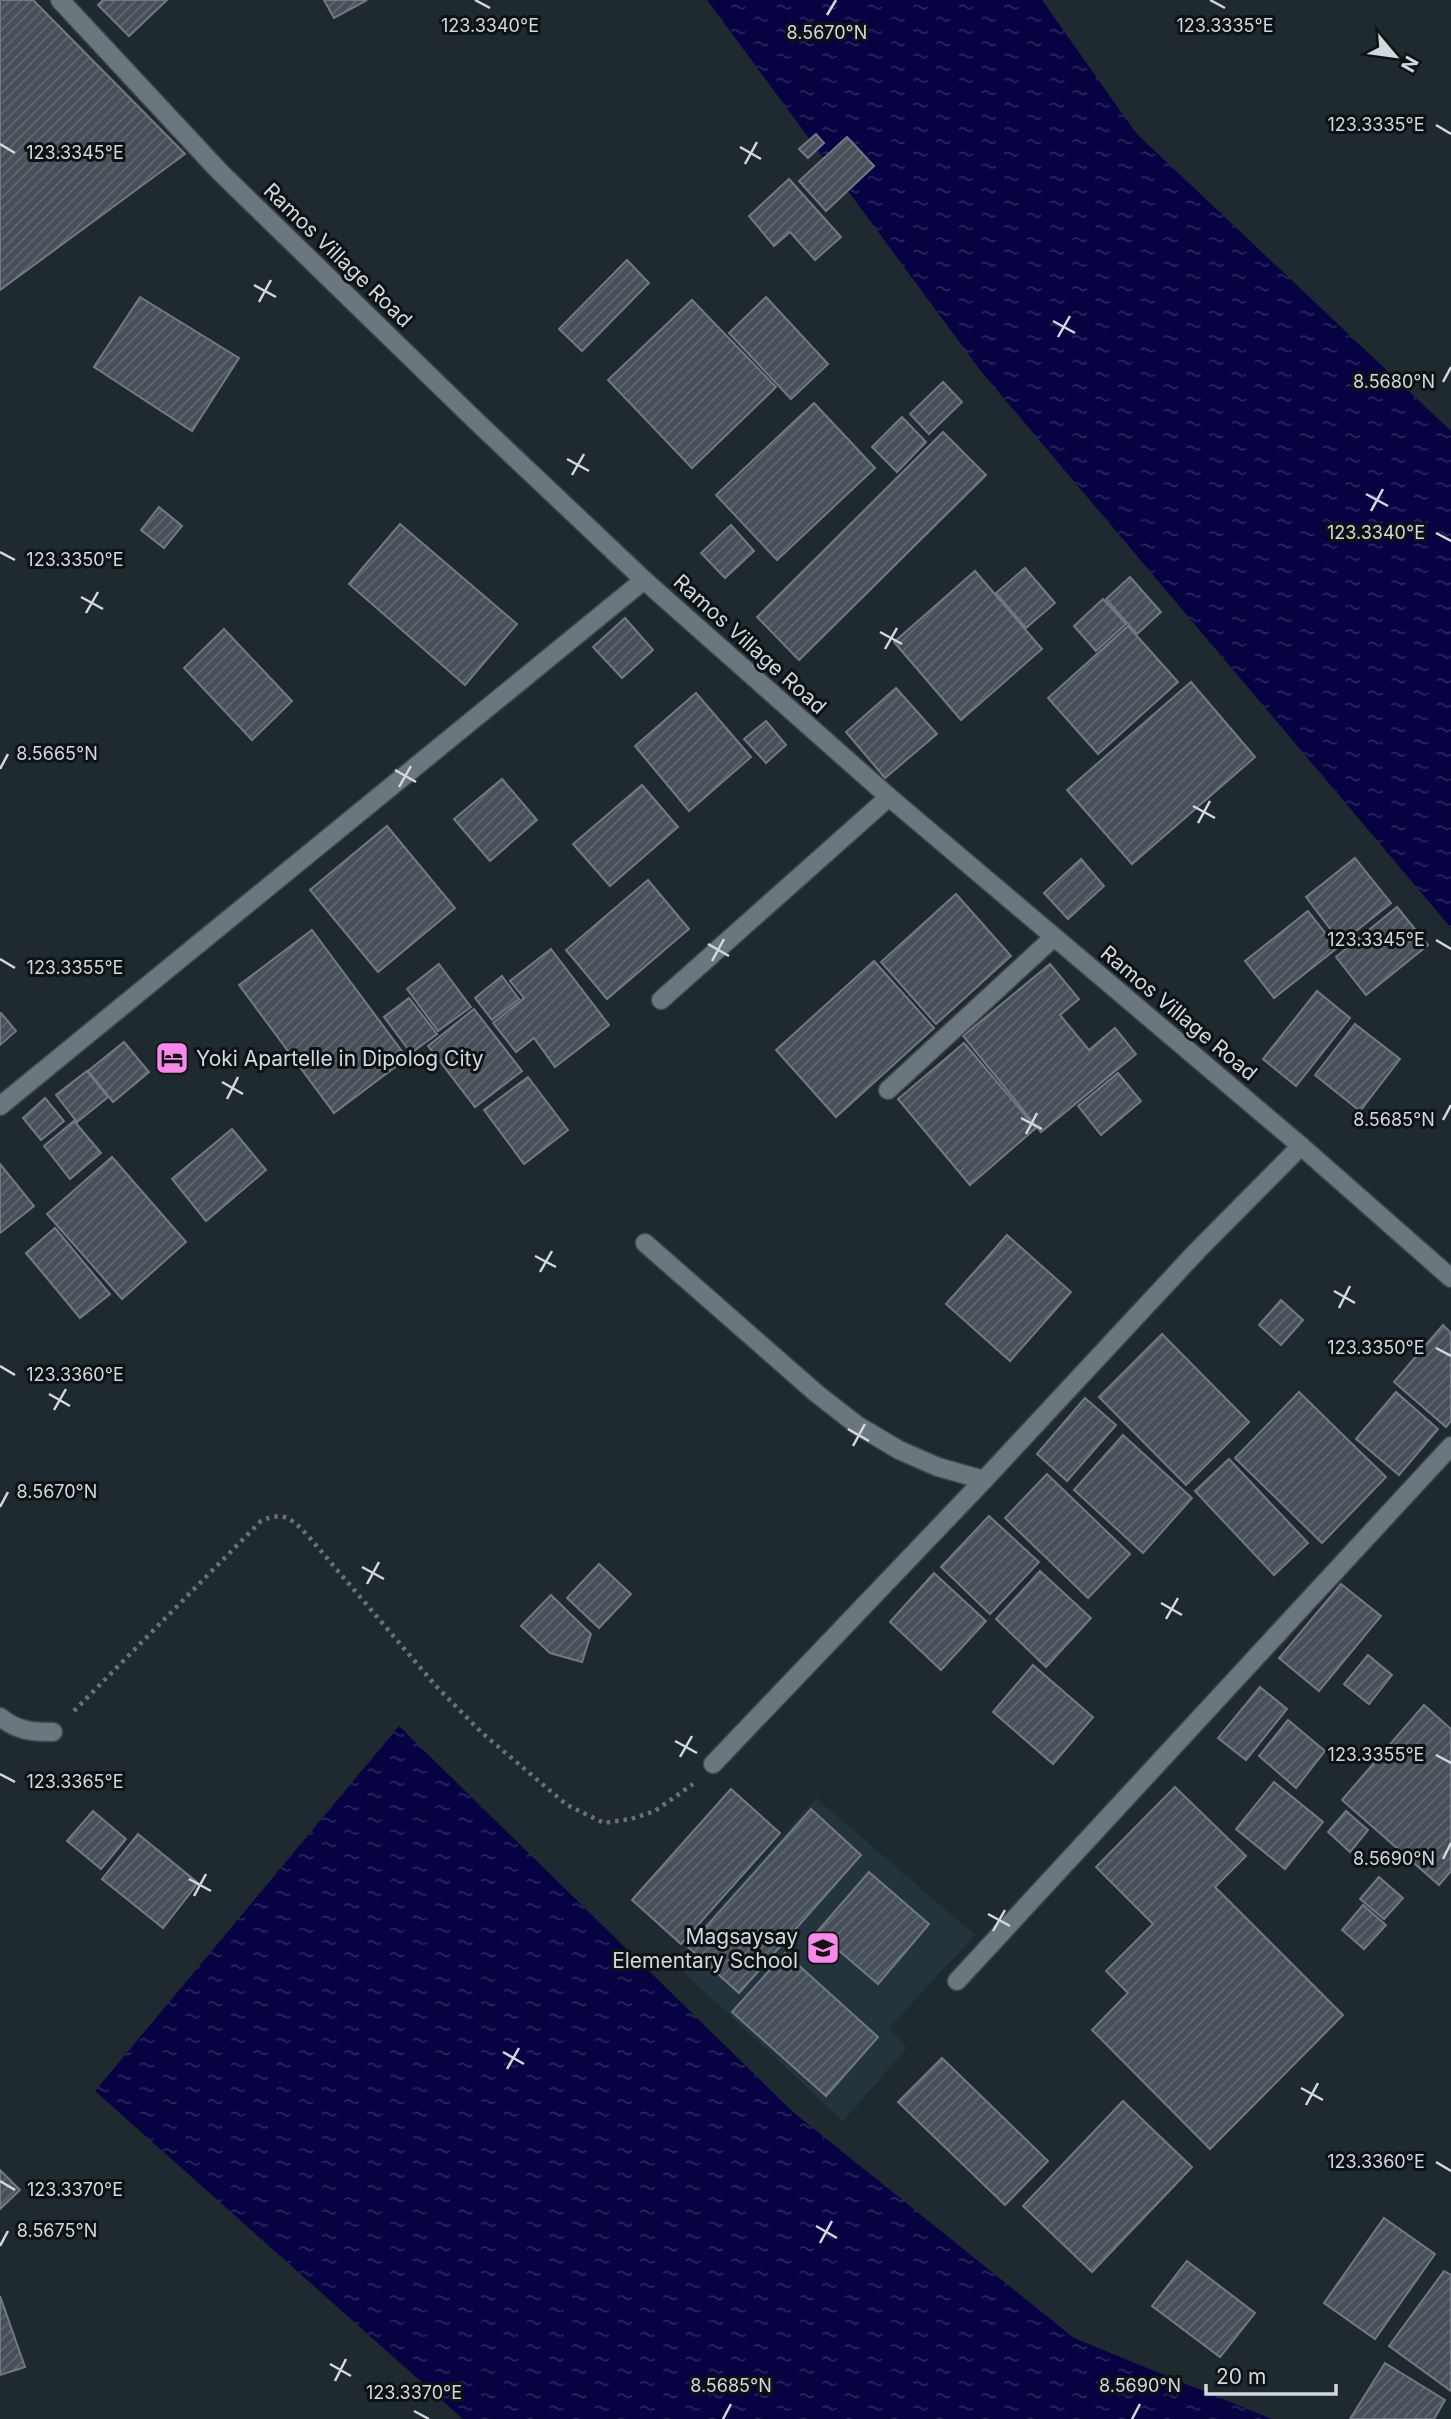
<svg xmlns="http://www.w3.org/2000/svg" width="1451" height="2419" font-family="Inter,sans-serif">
  <defs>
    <pattern id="water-ripples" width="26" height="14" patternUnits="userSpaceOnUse" patternTransform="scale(1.75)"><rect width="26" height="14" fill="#070342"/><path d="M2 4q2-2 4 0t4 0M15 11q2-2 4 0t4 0" fill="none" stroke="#2a275d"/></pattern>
    <pattern id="building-hatch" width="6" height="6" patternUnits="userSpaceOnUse" patternTransform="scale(1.75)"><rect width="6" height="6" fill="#474f59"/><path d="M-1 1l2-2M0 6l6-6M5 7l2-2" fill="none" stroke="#616870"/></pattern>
  </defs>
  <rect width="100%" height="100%" fill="#1f2a30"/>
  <!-- built -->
  <path fill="#23343d" d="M816 1798 975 1935 889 2028 907 2048 843 2121 672 1961Z"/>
  <!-- water -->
  <g fill="url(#water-ripples)">
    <path d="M707 0H1042L1136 133 1451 431V928L980 370Z"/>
    <path d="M399 1726 793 2112 1074 2338 1272 2419H463L95 2091Z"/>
  </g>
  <!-- building -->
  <g fill="url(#building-hatch)" stroke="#717a84" stroke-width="2">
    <path d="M0 0H33L185 154 0 290Z"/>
    <path d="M103 0H167L129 36 98 5Z"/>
    <path d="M324 0H367L334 18Z"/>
    <path d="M816 134 824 143 808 158 799 149Z"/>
    <path d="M847 137 874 166 826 211 799 181Z"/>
    <path d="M789 179 841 237 815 260 790 232 774 246 749 216Z"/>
    <path d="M627 260 649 283 582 351 559 329Z"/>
    <path d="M140 297 239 358 192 431 94 367Z"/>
    <path d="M766 297 828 364 791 399 729 333Z"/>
    <path d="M692 300 776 387 692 468 608 380Z"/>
    <path d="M943 382 962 402 929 434 910 414Z"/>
    <path d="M814 403 875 468 777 560 716 495Z"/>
    <path d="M902 417 926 442 897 472 872 447Z"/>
    <path d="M943 432 986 475 799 660 757 617Z"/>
    <path d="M159 507 182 526 164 548 141 530Z"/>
    <path d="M400 524 517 624 465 685 349 584Z"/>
    <path d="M731 525 754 551 725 578 701 553Z"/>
    <path d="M1025 568 1055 603 1026 628 996 593Z"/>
    <path d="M975 571 1042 649 961 720 894 642Z"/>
    <path d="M1130 577 1161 612 1137 634 1106 599Z"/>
    <path d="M1103 599 1126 624 1096 651 1074 626Z"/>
    <path d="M625 618 653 650 622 678 593 647Z"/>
    <path d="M1128 626 1178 682 1098 754 1048 698Z"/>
    <path d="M224 629 292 701 252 740 184 668Z"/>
    <path d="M1191 682 1255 757 1132 864 1067 790Z"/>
    <path d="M896 688 937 734 885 778 846 732Z"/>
    <path d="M696 693 751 757 689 811 635 746Z"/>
    <path d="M766 721 786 745 766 763 744 739Z"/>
    <path d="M502 779 537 820 490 861 454 819Z"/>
    <path d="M642 785 678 827 610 886 573 844Z"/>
    <path d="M387 826 455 908 378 972 310 890Z"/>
    <path d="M1355 858 1391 903 1341 943 1306 897Z"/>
    <path d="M1081 859 1104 886 1068 919 1044 893Z"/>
    <path d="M648 880 689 929 607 999 566 950Z"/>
    <path d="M956 894 1011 956 936 1024 881 962Z"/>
    <path d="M1397 907 1428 945 1366 995 1336 957Z"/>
    <path d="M1308 911 1337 948 1274 998 1245 961Z"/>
    <path d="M312 930 407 1058 334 1113 239 985Z"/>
    <path d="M551 949 609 1025 555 1067 534 1038 516 1052 493 1023 524 998 510 981Z"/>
    <path d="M874 961 934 1028 836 1117 776 1050Z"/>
    <path d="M439 964 471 1007 438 1031 407 989Z"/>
    <path d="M1050 964 1079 999 1060 1015 1089 1050 1115 1028 1136 1054 1041 1132 963 1036Z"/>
    <path d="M502 976 519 999 492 1020 475 998Z"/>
    <path d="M1317 991 1350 1018 1296 1086 1263 1059Z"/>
    <path d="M409 998 437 1034 411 1053 384 1017Z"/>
    <path d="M474 1009 522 1071 475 1107 428 1046Z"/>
    <path d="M1 1013 16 1031 0 1045V1014Z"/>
    <path d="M1355 1024 1400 1059 1360 1111 1315 1075Z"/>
    <path d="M124 1042 149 1072 113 1102 88 1071Z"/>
    <path d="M964 1043 1036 1128 970 1185 898 1099Z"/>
    <path d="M87 1071 108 1097 77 1122 56 1095Z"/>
    <path d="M1118 1073 1141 1101 1101 1135 1078 1106Z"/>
    <path d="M528 1077 568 1130 524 1164 484 1110Z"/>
    <path d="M45 1098 64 1121 41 1140 23 1118Z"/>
    <path d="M74 1121 101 1153 70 1179 44 1146Z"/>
    <path d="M232 1129 266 1170 206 1221 172 1179Z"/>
    <path d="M112 1157 186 1242 122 1299 47 1214Z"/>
    <path d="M0 1164 34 1206 0 1233Z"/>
    <path d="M55 1228 110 1294 80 1318 26 1253Z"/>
    <path d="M1007 1235 1071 1292 1010 1361 946 1304Z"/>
    <path d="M1281 1300 1303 1320 1281 1345 1259 1325Z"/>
    <path d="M1443 1325 1451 1333V1421L1446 1427 1394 1382Z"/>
    <path d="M1162 1334 1249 1422 1186 1485 1099 1397Z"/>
    <path d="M1299 1392 1386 1477 1322 1543 1235 1458Z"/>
    <path d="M1396 1392 1438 1429 1399 1475 1356 1439Z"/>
    <path d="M1085 1398 1116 1425 1067 1481 1037 1454Z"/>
    <path d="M1123 1435 1192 1498 1143 1553 1074 1490Z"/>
    <path d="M1229 1459 1308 1543 1274 1575 1195 1491Z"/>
    <path d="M1047 1474 1130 1554 1088 1598 1005 1518Z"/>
    <path d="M989 1516 1039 1562 990 1614 941 1567Z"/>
    <path d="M599 1564 631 1594 599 1628 567 1598Z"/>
    <path d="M1040 1571 1091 1618 1046 1667 996 1619Z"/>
    <path d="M934 1573 986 1621 941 1670 890 1622Z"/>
    <path d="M1341 1584 1381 1616 1319 1691 1279 1658Z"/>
    <path d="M551 1595 591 1634 582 1662 550 1653 521 1626Z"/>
    <path d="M1368 1655 1392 1675 1369 1704 1344 1684Z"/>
    <path d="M1033 1665 1093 1717 1053 1764 993 1712Z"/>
    <path d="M1260 1687 1287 1709 1246 1760 1218 1738Z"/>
    <path d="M1424 1705 1451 1729V1871L1439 1885 1342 1800Z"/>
    <path d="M1288 1720 1325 1751 1296 1788 1259 1756Z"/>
    <path d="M1274 1782 1323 1822 1285 1869 1236 1829Z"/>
    <path d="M1175 1787 1246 1856 1215 1887 1343 2015 1210 2149 1092 2030 1128 1993 1106 1971 1153 1924 1096 1867Z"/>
    <path d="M731 1789 780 1833 681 1944 632 1900Z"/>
    <path d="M811 1809 861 1855 739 1993 688 1947Z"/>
    <path d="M93 1811 126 1839 101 1869 67 1841Z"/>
    <path d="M1346 1811 1368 1830 1350 1852 1328 1832Z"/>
    <path d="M138 1834 198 1883 163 1928 102 1879Z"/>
    <path d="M869 1872 929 1924 878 1984 817 1932Z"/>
    <path d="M1379 1877 1403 1898 1384 1919 1360 1899Z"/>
    <path d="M1363 1905 1386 1925 1364 1949 1342 1930Z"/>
    <path d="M785 1953 878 2037 826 2096 732 2012Z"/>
    <path d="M942 2058 1048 2161 1005 2205 898 2102Z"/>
    <path d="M1123 2101 1192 2167 1092 2272 1023 2206Z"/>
    <path d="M0 2170 20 2190 0 2209Z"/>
    <path d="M1384 2218 1435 2254 1375 2339 1324 2303Z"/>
    <path d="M1187 2261 1255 2313 1220 2357 1152 2306Z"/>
    <path d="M1444 2271 1451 2275V2391L1389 2346Z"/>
    <path d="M0 2296 25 2367 0 2375Z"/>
    <path d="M1385 2363 1445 2400 1434 2419H1350Z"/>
  </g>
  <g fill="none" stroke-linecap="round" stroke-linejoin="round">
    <defs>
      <g id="lane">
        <path d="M661 1000 889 797"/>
        <path d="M888 1090 1053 938"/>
        <path d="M645 1243 816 1393 857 1425 899 1450 938 1467 984 1480"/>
      </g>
      <g id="street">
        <path d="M60 0 220 172 476 421 644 580 889 797 1301 1146 1451 1278"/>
        <path d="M0 1106 644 580"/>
        <path d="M0 1717C18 1731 31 1732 53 1732"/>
        <path d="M713 1764 984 1480 1197 1251 1301 1146"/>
        <path d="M957 1981 1451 1446"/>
      </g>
    </defs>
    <!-- lane casing -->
    <use href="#lane" stroke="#3d464b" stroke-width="21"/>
    <!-- street casing -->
    <use href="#street" stroke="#3d464b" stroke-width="21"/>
    <!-- path -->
    <path stroke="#697277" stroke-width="4.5" stroke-dasharray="3.5 5" stroke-linecap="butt" d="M74 1711 261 1521C285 1510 293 1520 309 1537L436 1686 481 1732 567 1805 604 1823 631 1819 655 1811 693 1784"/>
    <!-- lane -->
    <use href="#lane" stroke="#6a777e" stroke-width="18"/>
    <!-- street -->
    <use href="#street" stroke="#6a777e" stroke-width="18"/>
  </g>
  <!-- ticks -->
  <path fill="none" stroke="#d2d9dd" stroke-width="2.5" d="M475 0 490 8M1210 0 1225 8M827 15 836 0M1436 125 1451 134M0 144 15 153M740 147 761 159M745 164 757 142M254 285 276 297M259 302 271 280M1053 321 1075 333M1058 337 1070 316M1443 382 1451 367M567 459 589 471M572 475 584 454M1366 494 1388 506M1371 511 1383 489M1436 533 1451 541M0 552 15 560M81 597 103 609M86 613 98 592M880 632 902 644M885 649 897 628M0 769 8 754M395 770 416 782M399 787 411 766M1193 806 1215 818M1198 823 1210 801M1436 940 1451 949M708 944 729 956M0 959 15 968M712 961 724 939M222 1082 243 1094M227 1099 238 1077M1021 1118 1042 1129M1443 1120 1451 1105M1026 1134 1037 1113M535 1256 556 1267M540 1272 552 1251M1334 1291 1355 1303M1339 1308 1350 1286M1436 1348 1451 1356M0 1366 15 1375M49 1394 70 1406M54 1410 66 1389M848 1429 869 1441M853 1446 865 1424M0 1507 8 1492M362 1567 384 1579M367 1584 379 1562M1161 1603 1182 1615M1166 1619 1178 1598M675 1741 697 1753M1436 1755 1451 1763M680 1757 692 1736M0 1774 15 1782M1443 1859 1451 1843M189 1879 211 1891M194 1896 206 1874M988 1914 1010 1926M993 1931 1005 1910M503 2052 524 2064M507 2069 519 2048M1301 2088 1323 2100M1306 2105 1318 2083M1436 2162 1451 2171M0 2181 15 2190M816 2226 837 2238M820 2243 832 2221M0 2246 8 2231M330 2364 351 2376M335 2381 346 2359M414 2411 429 2419M723 2419 731 2404M1132 2419 1140 2404"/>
  <!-- icons -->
  <defs>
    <symbol id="hotel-square" viewBox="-11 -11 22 22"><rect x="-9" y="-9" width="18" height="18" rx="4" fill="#f888e9" stroke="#0d1214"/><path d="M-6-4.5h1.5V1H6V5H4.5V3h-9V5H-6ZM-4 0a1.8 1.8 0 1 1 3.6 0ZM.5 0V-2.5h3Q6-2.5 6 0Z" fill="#111"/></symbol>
    <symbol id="school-square" viewBox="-11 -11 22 22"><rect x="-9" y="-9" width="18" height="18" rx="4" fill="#f888e9" stroke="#0d1214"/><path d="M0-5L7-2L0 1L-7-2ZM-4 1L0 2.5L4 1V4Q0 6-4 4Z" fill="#111"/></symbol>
  </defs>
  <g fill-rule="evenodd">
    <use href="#hotel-square" x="153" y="1039" width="38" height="38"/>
    <use href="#school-square" x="804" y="1929" width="38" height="38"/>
  </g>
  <g text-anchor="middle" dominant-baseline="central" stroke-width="6" stroke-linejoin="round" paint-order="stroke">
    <!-- street labels -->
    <g font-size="21" fill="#d2d9dd" stroke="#0d1214">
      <text transform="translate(338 255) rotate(44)">Ramos Village Road</text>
      <text transform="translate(750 644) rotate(42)">Ramos Village Road</text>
      <text transform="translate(1179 1013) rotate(40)">Ramos Village Road</text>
    </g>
    <!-- poi labels -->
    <g font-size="21" fill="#d2d9dd" stroke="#0d1214" text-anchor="start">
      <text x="196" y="1058">Yoki Apartelle in Dipolog City</text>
      <text x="798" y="1936" text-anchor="end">Magsaysay<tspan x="798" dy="24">Elementary School</tspan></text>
    </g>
  </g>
  <g font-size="18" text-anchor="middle" fill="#d2d9dd" stroke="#0d1214" stroke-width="6" stroke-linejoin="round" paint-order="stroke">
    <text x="490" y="32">123.3340°E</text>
    <text x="1225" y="32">123.3335°E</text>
    <text x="827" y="39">8.5670°N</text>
    <text x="1376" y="131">123.3335°E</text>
    <text x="75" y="159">123.3345°E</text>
    <text x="1394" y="388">8.5680°N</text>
    <text x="1376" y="539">123.3340°E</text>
    <text x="75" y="566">123.3350°E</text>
    <text x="57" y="760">8.5665°N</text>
    <text x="1376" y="946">123.3345°E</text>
    <text x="75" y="974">123.3355°E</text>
    <text x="1394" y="1126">8.5685°N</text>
    <text x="1376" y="1354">123.3350°E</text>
    <text x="75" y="1381">123.3360°E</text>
    <text x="57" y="1498">8.5670°N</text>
    <text x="1376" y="1761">123.3355°E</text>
    <text x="75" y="1788">123.3365°E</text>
    <text x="1394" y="1865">8.5690°N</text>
    <text x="1376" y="2168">123.3360°E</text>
    <text x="75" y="2196">123.3370°E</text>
    <text x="57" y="2237">8.5675°N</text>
    <text x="731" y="2392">8.5685°N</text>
    <text x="1140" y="2392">8.5690°N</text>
    <text x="414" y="2399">123.3370°E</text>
  </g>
  <!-- north arrow -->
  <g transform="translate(1395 56) rotate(119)" stroke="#0d1214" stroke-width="5" paint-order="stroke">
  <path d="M0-5L12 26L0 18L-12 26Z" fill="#d2d9dd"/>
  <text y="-10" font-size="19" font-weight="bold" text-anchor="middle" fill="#d2d9dd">N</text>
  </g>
  <!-- scale -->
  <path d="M1206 2384v10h130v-10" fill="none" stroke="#d2d9dd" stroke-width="3.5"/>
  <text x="1216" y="2384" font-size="21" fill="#d2d9dd" stroke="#0d1214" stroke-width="5" paint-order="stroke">20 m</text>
</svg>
